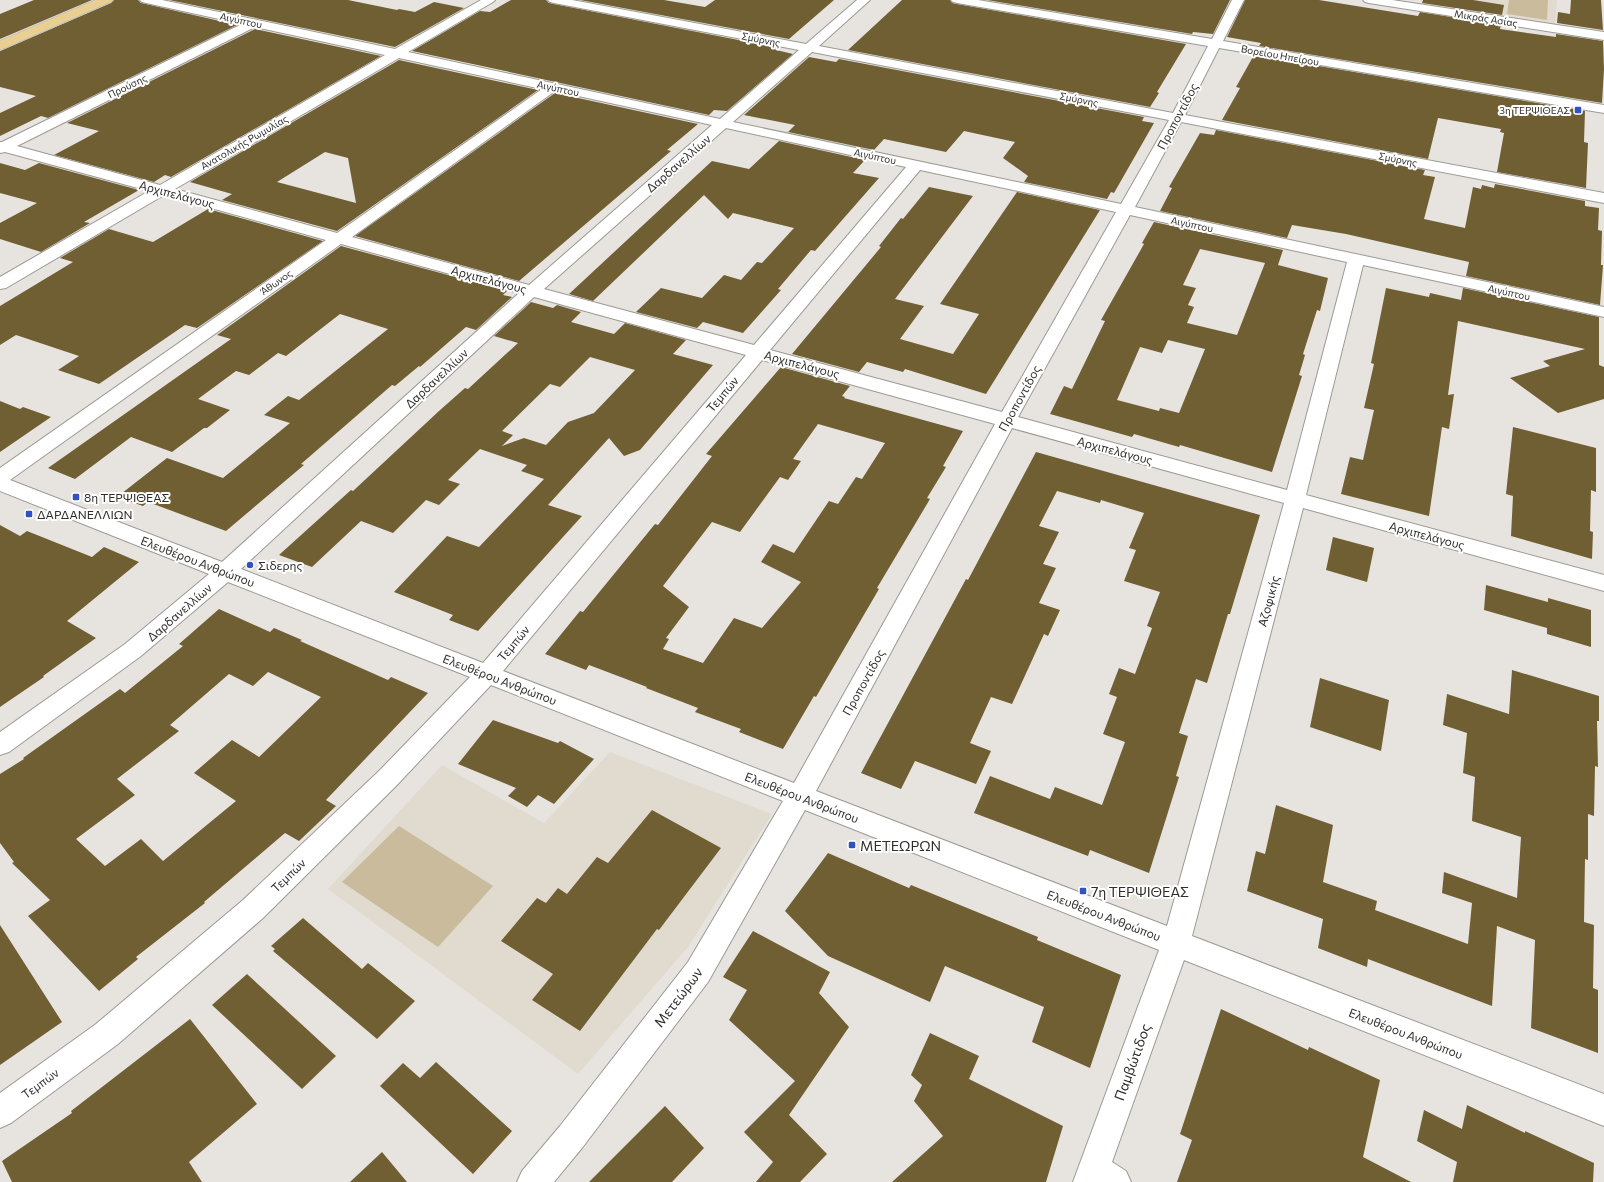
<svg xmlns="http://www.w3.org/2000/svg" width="1604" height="1182" font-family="Commissioner,sans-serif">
  <rect width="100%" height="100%" fill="#e7e4df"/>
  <!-- built -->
  <g fill="#e0dbce">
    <path d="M1455 0H1557L1555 24 1453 9Z"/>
    <path d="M610 752 772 814 688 947 578 1074 328 889 442 765 544 823Z"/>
  </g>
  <!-- green -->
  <g fill="#c9bb9b">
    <path d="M1509 0H1548L1547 20 1507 14Z"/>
    <path d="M399 826 493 886 438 947 342 882Z"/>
  </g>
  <!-- building -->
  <g fill="#715f34" fill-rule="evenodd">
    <path d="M34 0H92L0 39V14Z"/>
    <path d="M114 0H138L141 3 146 4 237 25 48 118 41 116 0 136V113L36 96 0 87V51L111 3Z"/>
    <path d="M169 0H348L397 10 399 9 415 12 434 2 464 8 395 47Z"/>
    <path d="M511 0H546L549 3 554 4 779 48 776 50 793 54 727 111 714 110 709 115 412 51 480 11 490 12Z"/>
    <path d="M580 0H664L705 7 715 0H834L789 39Z"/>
    <path d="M902 0H950L952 3 957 4 1186 44 1157 92 1159 93 1150 107 848 50Z"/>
    <path d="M987 0H1230L1213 34 1193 32 1192 34Z"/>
    <path d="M1245 0H1319L1418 16 1420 12 1501 25 1500 29 1556 37V34L1603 41 1604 69 1602 103 1259 46 1261 43 1227 37Z"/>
    <path d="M1423 0H1473L1504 5 1502 15 1422 3Z"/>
    <path d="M1571 0H1601L1603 30 1557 23 1558 12 1570 14Z"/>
    <path d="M255 29 381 56 171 177 165 175 154 182 54 155 99 131 67 123Z"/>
    <path d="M1254 55 1585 111 1584 142 1588 143 1586 188 1497 172 1504 133 1500 132 1501 129 1438 118 1428 159 1222 120 1240 88 1236 87Z"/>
    <path d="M809 57 836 62 839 59 1144 117 1142 121 1154 123 1114 193 1111 192 1107 199 1024 182 1028 176 1003 158 1015 142 964 131 946 152 884 139 874 150 788 132 795 125 744 115Z"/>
    <path d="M399 60 538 90 337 231 222 200 232 194 190 182ZM325 152 348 158 356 203 277 182Z"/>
    <path d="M555 93 698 124 667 150 671 151 519 281 355 236Z"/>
    <path d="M1216 130 1425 170 1423 175 1435 177 1424 219 1465 228 1473 187 1481 189 1482 185 1494 188 1495 184 1585 201V206L1599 208 1598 230 1602 231 1601 265H1603L1600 305 1466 276 1469 262 1346 234 1292 225 1287 238 1160 211 1172 188 1169 187 1200 133 1214 135Z"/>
    <path d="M779 141 865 160 853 173 879 178 815 251 811 250 778 289 781 290 743 333 703 322 697 328 636 312 661 288 702 298 724 275 741 280 757 262 762 263 794 228 733 213 728 219 704 195 593 301 569 294 712 161 749 169Z"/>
    <path d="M0 163 25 170 39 163 139 190 84 222 90 223 41 252 0 239V223L37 203 0 193Z"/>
    <path d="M929 187 973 196 895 299 924 306 900 339 953 354 979 314 940 304 1017 192 1100 210 986 394 905 369 903 372 867 362 859 372 792 354 881 247 879 246 901 218 903 219Z"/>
    <path d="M208 209 323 241 197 328 185 325 99 384 58 370 79 356 16 335 0 345V306L73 262 60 258 109 229 153 242Z"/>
    <path d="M1154 222 1283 250 1278 265 1328 278 1320 311 1317 310 1303 354 1305 355 1299 375 1302 376 1272 472 1180 445 1179 447 1134 434 1132 437 1050 414 1064 386 1072 389 1105 321 1101 320 1144 244 1142 243ZM1200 249 1265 263 1237 335 1187 323 1194 307 1188 305 1196 288 1183 285ZM1168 340 1205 349 1179 413 1160 408 1159 411 1117 400 1140 347 1162 353Z"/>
    <path d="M341 246 507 291 503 295 512 297 476 330 466 327 420 367 419 366 395 386 392 385 301 464 304 465 226 531 148 502 143 506 117 497 167 458 223 478 290 423 264 415 288 396 299 400 388 329 340 314 286 356 278 353 249 375 236 371 198 399 230 410 207 428H204L172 452 131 437 75 479 48 468 231 339 217 335Z"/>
    <path d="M1386 288 1429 297 1430 293 1461 300 1463 288 1599 317V365L1604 367V399L1558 413 1510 378 1550 366 1543 361 1585 349 1458 321 1448 395 1454 394 1449 429 1442 427 1429 516 1341 494 1350 457 1363 460 1374 410 1364 408 1374 364 1371 363Z"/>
    <path d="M531 302 553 308 557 305 581 312 571 322 614 334 625 323 686 340 673 354 713 365 640 450 624 456 609 438 548 505 582 516 478 631 449 620 453 615 394 592 447 536 479 547 544 479 521 471 527 465 480 449 448 480 460 484 439 505 426 500 393 533 361 521 312 567 279 555 351 490 353 491 439 411 465 388 468 389 518 343 494 336ZM590 357 635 370 594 413 568 422 546 445 524 438 502 446 513 435 502 431 550 384 560 387Z"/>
    <path d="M781 367 850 386 842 396 845 397 844 398 963 431 943 466 946 467 927 498 930 499 877 588 879 589 816 697 814 696 783 749 739 732 741 729 695 712 698 708 646 688 647 687 589 665 586 670 545 654 580 611 583 612 655 524 658 525 712 456 706 454ZM818 424 885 443 862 479 856 477 838 504 829 501 794 553 773 544 761 562 801 582 762 628 734 618 703 663 663 649 669 639 666 638 689 607 663 586 712 522 740 532 780 477 788 480 801 461 793 459Z"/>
    <path d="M0 401 20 409 23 407 51 417 0 452Z"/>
    <path d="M1513 427 1596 448V492L1591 490 1590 531 1593 532 1592 559 1511 536 1513 496 1506 494Z"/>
    <path d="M1036 452 1260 515 1230 614H1228L1207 683 1196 679 1179 733 1188 736 1176 776 1179 777 1149 873 1090 850 1088 856 974 813 990 776 1050 799 1055 787 1102 805 1125 742 1103 734 1117 697 1109 694 1119 668 1135 674 1152 628 1147 626 1160 592 1124 581 1136 550 1129 548 1144 513 1101 500 1100 503 1057 491 1039 526 1059 532 1043 564 1056 568 1039 603 1060 610 1048 636 1044 634 1012 704 991 697 970 743 991 751 976 784 915 761 901 789 861 773 966 579 968 580 986 546Z"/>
    <path d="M0 525 20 536 27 531 92 557 104 547 139 562 67 621 96 638 43 676 44 677 0 707Z"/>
    <path d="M1333 537 1374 548 1367 582 1326 570Z"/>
    <path d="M1486 585 1548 602V598L1591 610V647L1547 634V628L1484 610Z"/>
    <path d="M219 609 270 632 274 628 302 640 300 641 388 680 391 677 428 693 326 800 336 806 299 841 285 833 204 902 205 903 136 957 138 959 99 991 28 916 50 900 12 863 14 862 0 843V774L24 759 23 758 120 689 125 693 183 646 179 644ZM268 672 321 697 259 757 232 740 194 773 236 801 163 861 141 839 105 866 76 839 135 795 117 779 179 731 170 725 229 674 253 686Z"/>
    <path d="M1512 670 1599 696V721H1597L1598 767 1595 766 1594 816 1588 814V860L1585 859 1584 922 1594 925 1593 988 1598 990V1053L1531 1028 1535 940 1497 926 1492 1006 1368 959 1367 967 1318 948 1323 919 1247 891 1256 851 1265 854 1276 805 1333 825 1323 882 1377 901 1375 910 1468 944 1472 903 1442 893 1444 872 1517 898 1521 837 1472 821 1475 777 1463 773 1467 733 1443 725 1447 694 1509 714Z"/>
    <path d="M1320 678 1389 700 1381 751 1310 727Z"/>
    <path d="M493 720 558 743 560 741 594 759 554 804 538 795 527 807 508 796 516 788 458 764Z"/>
    <path d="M652 810 721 848 659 930 657 929 580 1031 532 1000 553 974 501 941 537 898 546 903 558 888 567 894 597 857 608 863Z"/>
    <path d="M828 853 909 888 911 885 1038 937 1037 940 1121 975 1090 1068 1032 1042 1044 1007 945 966 930 1002 828 956 785 911Z"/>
    <path d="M303 918 362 969 368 963 415 1001 377 1039 273 951 275 949 271 946Z"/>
    <path d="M0 925 62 1022 0 1065Z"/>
    <path d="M753 931 830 972 819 993 849 1027 789 1115 827 1154 800 1182H756L773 1162 744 1132 795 1081 729 1020 747 990 723 977Z"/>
    <path d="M247 974 336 1056 302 1089 212 1005Z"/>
    <path d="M1221 1009 1308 1050 1309 1047 1380 1080 1363 1157 1411 1182H1177L1192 1140 1180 1134Z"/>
    <path d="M190 1019 257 1104 189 1162 202 1182H12L2 1161 72 1113 71 1111Z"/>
    <path d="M930 1033 979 1056 969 1079 1063 1126 1046 1182H892L943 1136 914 1101 922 1085 911 1075Z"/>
    <path d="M436 1062 512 1131 473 1174 380 1086 403 1063 420 1078Z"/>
    <path d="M1467 1105 1525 1133V1131L1594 1163 1593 1182H1453L1457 1162 1417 1141 1424 1110 1462 1129Z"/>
    <path d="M665 1106 704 1148 672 1182H589Z"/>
    <path d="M382 1152 407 1182H350Z"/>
  </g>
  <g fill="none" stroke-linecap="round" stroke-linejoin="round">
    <defs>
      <g id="minor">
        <path d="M140 0H162L395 49 481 0H495L493 2 408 52 720 119 799 50 554 3 550 2 548 0H572L806 44 857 0H870L819 46 1173 113 1208 46 957 3 953 2 951 0H978L1212 39 1232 0H1244L1223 41 1604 105V113L1219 48 1185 115 1604 193V203L1181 122 1135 207 1604 307V317L1363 265 1306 495 1604 575V591L1303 508 1192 936 1604 1094V1126L1184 960 1112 1162 1126 1171 1131 1182H1073L1159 950 805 810 708 982 582 1148 554 1182H517L522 1171 560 1126 688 962 783 801 491 685 397 785 263 918 118 1044 11 1123 0 1128V1093L96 1024 243 900 379 771 470 677 228 582 141 656 9 752 0 755V732L125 644 209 574 0 491V468L326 240 164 195 6 288 0 289V277L149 191 5 152 0 153V142H2L242 24 146 3 142 2ZM255 27 385 55 160 185 17 146ZM812 52 1169 120 1121 204 733 122ZM399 58 542 89 337 233 175 189ZM555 91 712 125 529 285 352 237ZM726 128 906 167 754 345 544 289ZM920 170 1116 212 1002 412 770 350ZM1130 215 1347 262 1287 490 1018 417ZM341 244 519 293 222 562 10 480ZM534 297 746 355 483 663 241 569ZM762 360 995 424 794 783 503 671ZM1012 428 1284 503 1167 926 816 791Z"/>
        <path d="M1363 0H1392L1604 32V40L1369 3 1365 2Z"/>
      </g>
      <path id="major" d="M96 0H112L110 2 0 50V41Z"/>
    </defs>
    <!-- minor casing -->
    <use href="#minor" stroke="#9c9a95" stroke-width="2"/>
    <!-- major casing -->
    <use href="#major" stroke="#c1c0c0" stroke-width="2"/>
    <!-- minor -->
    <use href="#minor" fill="#fff" fill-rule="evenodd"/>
    <!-- major -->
    <use href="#major" fill="#e9d090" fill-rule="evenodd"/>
  </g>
  <!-- markers -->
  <g fill="#3052c2" stroke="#fff" stroke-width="1.5">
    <rect x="1574" y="106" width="8" height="8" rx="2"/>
    <rect x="72" y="493" width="8" height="8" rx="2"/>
    <rect x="25" y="510" width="8" height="8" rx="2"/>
    <circle cx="250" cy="565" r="4"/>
    <rect x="848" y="841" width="8" height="8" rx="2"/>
    <rect x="1079" y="887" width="8" height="8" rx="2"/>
  </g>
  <g text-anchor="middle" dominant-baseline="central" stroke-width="4" stroke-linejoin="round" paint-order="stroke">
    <!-- far-street labels -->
    <g font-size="10" fill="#2f2e2c" stroke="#fff">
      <text transform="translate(1486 18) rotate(9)">Μικράς Ασίας</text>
      <text transform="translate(241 20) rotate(12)">Αιγύπτου</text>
      <text transform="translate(761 39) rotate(11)">Σμύρνης</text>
      <text transform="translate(1280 55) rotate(10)">Βορείου Ηπείρου</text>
      <text transform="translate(127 86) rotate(-26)">Προύσης</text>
      <text transform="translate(558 88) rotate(12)">Αιγύπτου</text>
      <text transform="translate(1079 99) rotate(11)">Σμύρνης</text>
      <text transform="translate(244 142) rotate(-30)">Ανατολικής Ρωμυλίας</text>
      <text transform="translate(875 156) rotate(12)">Αιγύπτου</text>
      <text transform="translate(1398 159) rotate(11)">Σμύρνης</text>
      <text transform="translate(1192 224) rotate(12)">Αιγύπτου</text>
      <text transform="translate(276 282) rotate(-35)">Άθωνος</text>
      <text transform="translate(1509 292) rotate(12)">Αιγύπτου</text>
    </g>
    <!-- far-poi labels -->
    <g font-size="10" fill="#2f2e2c" stroke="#fff" text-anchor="end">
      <text x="1570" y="110">3η ΤΕΡΨΙΘΕΑΣ</text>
    </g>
    <!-- street labels -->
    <g font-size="12" fill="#2f2e2c" stroke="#fff">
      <text transform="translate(1177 116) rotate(-62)">Προποντίδος</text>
      <text transform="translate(678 163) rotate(-41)">Δαρδανελλίων</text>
      <text transform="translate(177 194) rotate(15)">Αρχιπελάγους</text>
      <text transform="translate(489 279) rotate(15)">Αρχιπελάγους</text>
      <text transform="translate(802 364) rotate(15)">Αρχιπελάγους</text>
      <text transform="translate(436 378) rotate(-43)">Δαρδανελλίων</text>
      <text transform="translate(722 394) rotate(-50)">Τεμπών</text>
      <text transform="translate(1019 398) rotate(-61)">Προποντίδος</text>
      <text transform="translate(1115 450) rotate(15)">Αρχιπελάγους</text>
      <text transform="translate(1427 535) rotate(15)">Αρχιπελάγους</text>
      <text transform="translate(198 561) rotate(21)">Ελευθέρου Ανθρώπου</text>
      <text transform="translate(1268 601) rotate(-75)">Αζοφικής</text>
      <text transform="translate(179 612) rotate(-41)">Δαρδανελλίων</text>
      <text transform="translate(513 643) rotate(-50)">Τεμπών</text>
      <text transform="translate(500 679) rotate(21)">Ελευθέρου Ανθρώπου</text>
      <text transform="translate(863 682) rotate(-61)">Προποντίδος</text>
      <text transform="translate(802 797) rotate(21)">Ελευθέρου Ανθρώπου</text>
      <text transform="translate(288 875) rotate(-44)">Τεμπών</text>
      <text transform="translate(1104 915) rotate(21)">Ελευθέρου Ανθρώπου</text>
      <text transform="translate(1406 1033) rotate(21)">Ελευθέρου Ανθρώπου</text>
      <text transform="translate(40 1083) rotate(-36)">Τεμπών</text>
    </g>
    <!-- poi labels -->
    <g font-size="12" fill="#2f2e2c" stroke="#fff" text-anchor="start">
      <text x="84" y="497">8η ΤΕΡΨΙΘΕΑΣ</text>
      <text x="37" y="514">ΔΑΡΔΑΝΕΛΛΙΩΝ</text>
      <text x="258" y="565">Σιδερης</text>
    </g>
    <!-- near-poi labels -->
    <g font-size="14" fill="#2f2e2c" stroke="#fff" text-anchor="start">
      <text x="860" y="845">ΜΕΤΕΩΡΩΝ</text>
      <text x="1091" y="891">7η ΤΕΡΨΙΘΕΑΣ</text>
    </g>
    <!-- near-street labels -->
    <g font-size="14" fill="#2f2e2c" stroke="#fff">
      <text transform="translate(678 997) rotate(-53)">Μετεώρων</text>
      <text transform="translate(1132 1062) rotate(-70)">Παμβώτιδος</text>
    </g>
  </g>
</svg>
